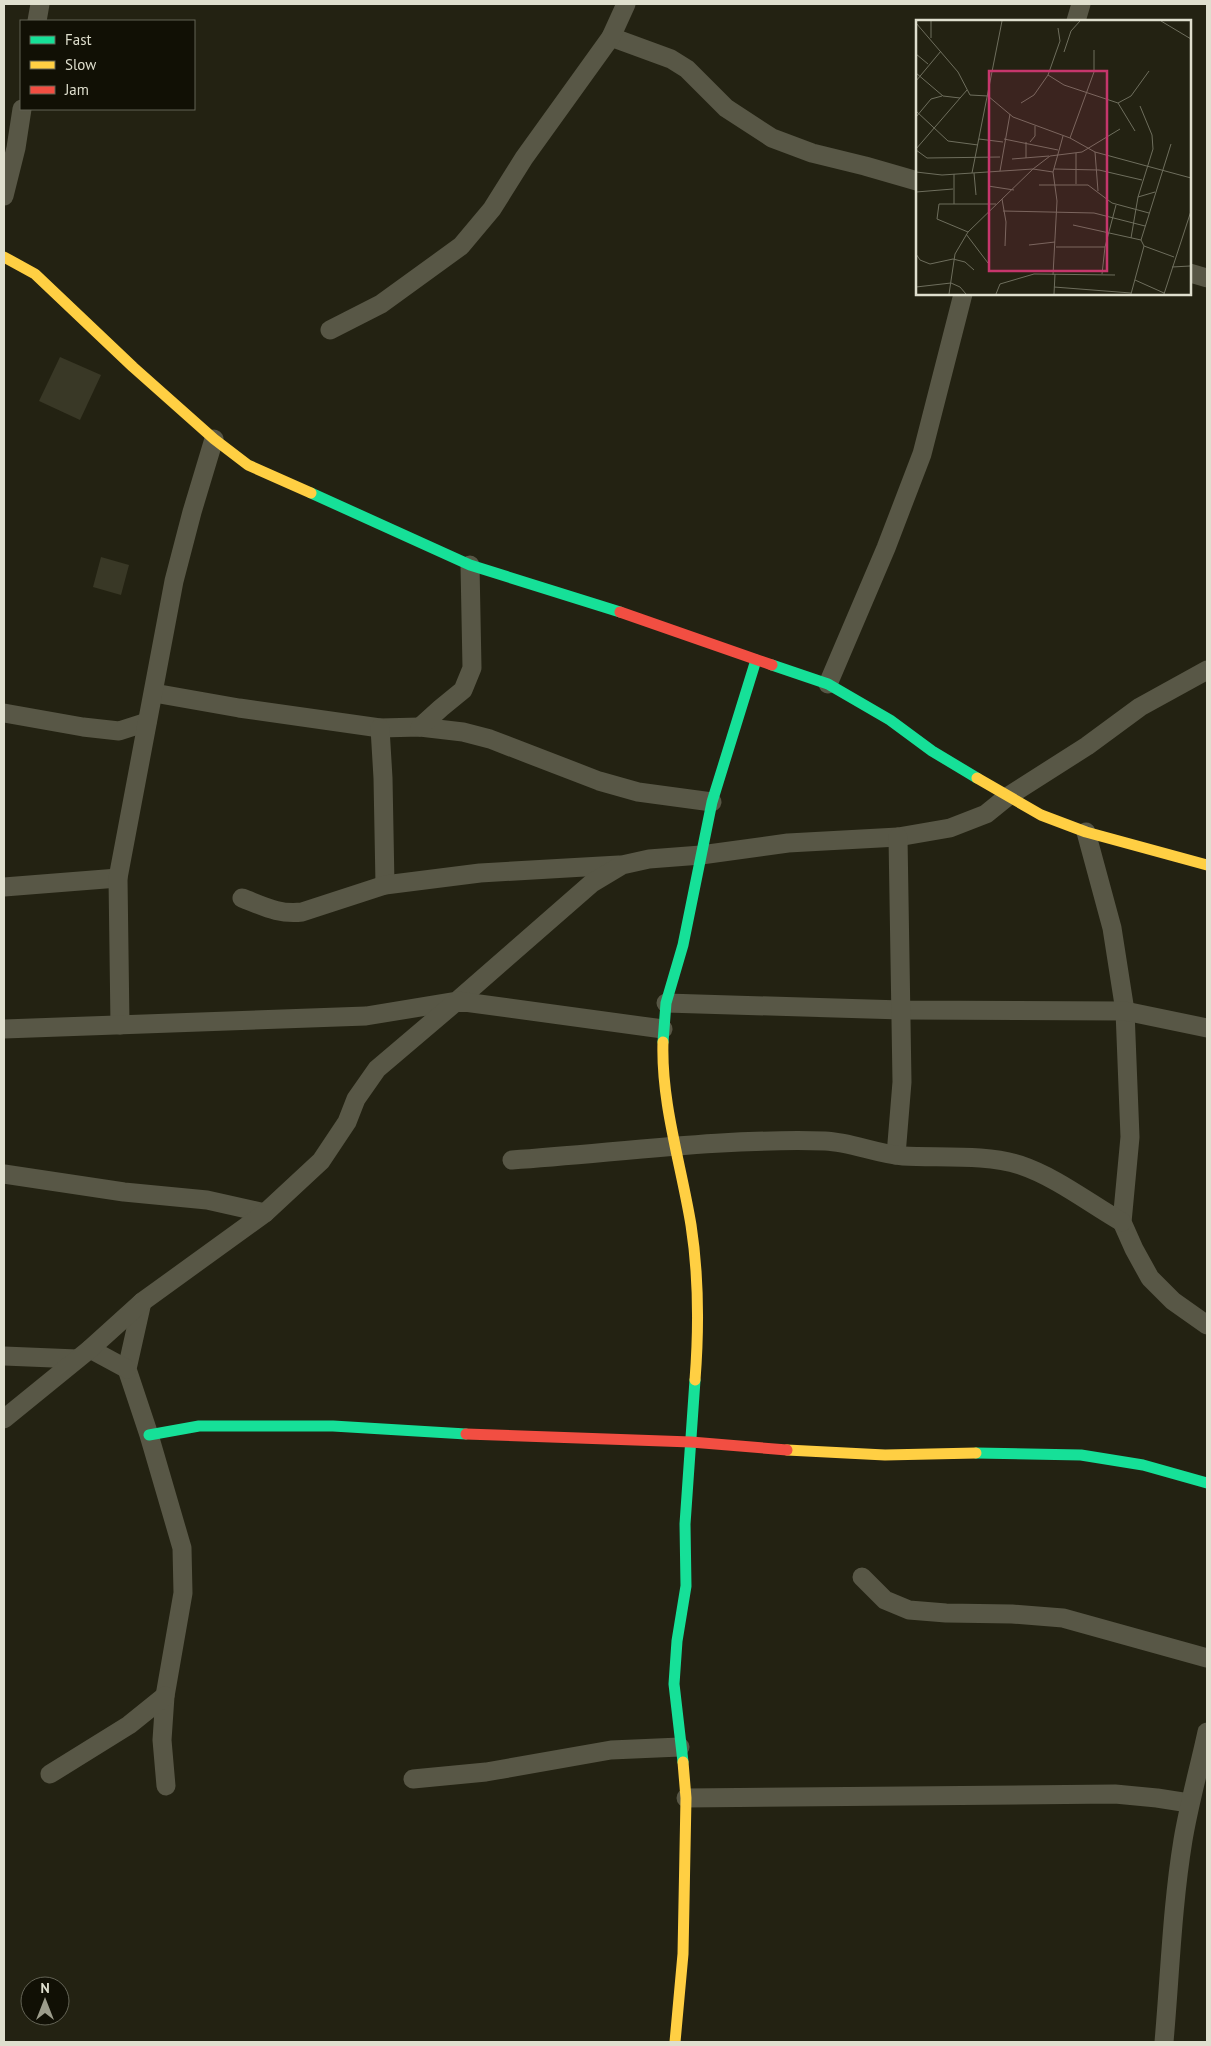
<svg xmlns="http://www.w3.org/2000/svg" width="1211" height="2046" font-family="'PT Sans',sans-serif">
  <rect width="100%" height="100%" fill="#232212"/>
  <!-- building -->
  <g fill="#393826">
    <path d="M60 357 101 375 80 420 39 401Z"/>
    <path d="M101 557 129 565 121 595 93 587Z"/>
  </g>
  <g fill="none" stroke-linecap="round" stroke-linejoin="round">
    <!-- street -->
    <g stroke="#585746" stroke-width="19">
      <path d="M37 21 40 4"/>
      <path d="M1076 21 1081 4"/>
      <path d="M611 37 671 59 687 69 726 108 772 138 812 153 865 166 917 181"/>
      <path d="M4 196 16 148 22 109"/>
      <path d="M1190 273 1207 278"/>
      <path d="M330 330 381 304 461 246 492 209 524 158 611 37 626 4"/>
      <path d="M828 684 886 548 922 454 963 294"/>
      <path d="M154 693 239 708 380 728 420 727 463 732 490 739 599 781 638 792 712 802"/>
      <path d="M4 713 83 727 119 731 147 722"/>
      <path d="M420 727 441 708 463 690 472 668 470 565"/>
      <path d="M380 728 383 778 385 885"/>
      <path d="M1086 832 1112 928 1125 1011 1130 1137 1122 1222 1134 1249 1150 1278 1173 1301 1207 1325"/>
      <path d="M4 887 118 878"/>
      <path d="M242 898C263 906 279 915 302 912L385 885 480 873 619 865"/>
      <path d="M666 1003 902 1010 1125 1011 1207 1028"/>
      <path d="M120 1025 118 878 174 581 192 512 214 439"/>
      <path d="M4 1029 366 1016 457 1001 592 883 622 865 649 859 701 855 788 843 898 837 950 828 986 814 1007 797 1087 746 1140 707 1207 670"/>
      <path d="M896 1155 902 1082 898 837"/>
      <path d="M512 1160C616 1153 721 1138 825 1141 851 1142 877 1154 903 1156 939 1158 987 1154 1020 1165 1056 1177 1089 1203 1122 1222"/>
      <path d="M4 1174 124 1192 207 1200 265 1213"/>
      <path d="M142 1302 127 1369 149 1435 182 1548 183 1593 165 1696 162 1740 166 1786"/>
      <path d="M90 1349 127 1369"/>
      <path d="M4 1356 77 1359"/>
      <path d="M4 1419 90 1349 142 1302 265 1213 321 1161 347 1122 356 1099 377 1069 457 1001 663 1029"/>
      <path d="M862 1577 885 1600 909 1610 946 1613 1012 1614 1063 1618 1207 1658"/>
      <path d="M50 1774 129 1725 165 1696"/>
      <path d="M413 1779 486 1772 611 1750 680 1747"/>
      <path d="M686 1798 1115 1794 1157 1798 1189 1803"/>
      <path d="M1164 2042C1170 1975 1172 1907 1183 1840 1189 1804 1199 1769 1207 1732"/>
    </g>
    <!-- fast -->
    <g stroke="#16e098" stroke-width="11">
      <path d="M311 493 470 565 620 612"/>
      <path d="M772 665 828 684 890 720 932 751 977 778"/>
      <path d="M663 1042 666 1003 683 945 712 802 756 660"/>
      <path d="M149 1435 199 1426H333L466 1434"/>
      <path d="M976 1453 1081 1455 1143 1465 1207 1483"/>
      <path d="M683 1762 674 1684 677 1641 686 1586 685 1524 695 1380"/>
    </g>
    <!-- slow -->
    <g stroke="#ffcf43" stroke-width="11">
      <path d="M4 257 35 274 133 367 214 439 248 465 311 493"/>
      <path d="M977 778 1041 815 1086 832 1207 865"/>
      <path d="M663 1042C661 1103 681 1164 691 1225 699 1277 699 1328 695 1380"/>
      <path d="M787 1450 885 1455 976 1453"/>
      <path d="M675 2042 683 1954 686 1798 683 1762"/>
    </g>
    <!-- jam -->
    <g stroke="#f24e42" stroke-width="11">
      <path d="M620 612 772 665"/>
      <path d="M466 1434 691 1442 787 1450"/>
    </g>
  </g>
  <!-- overview -->
  <g transform="translate(916 20)">
    <rect width="275" height="275" fill="#232212"/>
    <path fill="none" stroke="#6e6e5d" stroke-width="1" d="M245 1 275 19M0 3 42 52 54 75 72 76 97 97 154 118 179 132 275 158M15 18V1M148 32 155 11 164 1M0 34 12 44M0 53 27 76 44 78M132 55 148 65 202 83 219 111M0 61 25 31M105 83 118 75 132 55 144 21 142 8M202 83 215 76 233 51M0 91 32 121 62 125M0 97 15 79 26 76M154 118 178 52V30M63 119 87 122M88 119 142 130M110 122V138M114 122 119 116V106M255 124 225 220 228 226 258 237M0 129 51 70M0 130 11 138 84 137M179 132 182 171M96 139 133 136M138 149 183 150 226 160M84 151 94 94M0 152 26 155 117 149 134 136 166 132 204 109M56 153 86 1M58 153 60 175M160 164V133M123 165H172L196 183 233 193M72 166 98 170M0 172 37 169M222 177 239 172M86 179 90 202 89 226M38 184V154M87 191 178 193 229 206M0 195V234L4 240 14 244 37 239 49 242 58 250M157 205 225 220M52 212 21 199 23 184H80M50 214 72 243M215 218 222 177 237 129 236 115 224 86M113 225 139 222M140 227H189M256 247 274 246M186 254 189 227 200 185M137 255 141 181 137 152 147 116M219 260 248 273M0 267 35 263 44 267 50 274M138 267 215 273M33 274 39 234 52 212 117 149 137 152M80 274 84 264 118 254 199 255M138 274 139 254M215 274 228 226M248 274 275 191"/>
    <path fill="#c6366c" fill-opacity="0.15" stroke="#c6366c" stroke-width="2.5" d="M73 51H191V251H73Z"/>
    <rect width="275" height="275" fill="none" stroke="#dfdfce" stroke-width="2.5"/>
  </g>
  <!-- border -->
  <rect width="1211" height="2046" fill="none" stroke="#dfdfce" stroke-width="10"/>
  <!-- legend -->
  <rect x="20" y="20" width="175" height="90" fill="#111005" stroke="#636355"/>
  <rect x="30" y="36" width="25" height="8" fill="#16e098" stroke="#636355"/>
  <text x="65" y="45" font-size="15" fill="#dfdfce">Fast</text>
  <rect x="30" y="61" width="25" height="8" fill="#ffcf43" stroke="#636355"/>
  <text x="65" y="70" font-size="15" fill="#dfdfce">Slow</text>
  <rect x="30" y="86" width="25" height="8" fill="#f24e42" stroke="#636355"/>
  <text x="65" y="95" font-size="15" fill="#dfdfce">Jam</text>
  <!-- north arrow -->
  <g transform="translate(45 2001)"><circle r="24" fill="#111005" stroke="#636355"/>
  <path d="M0-4L9 19L0 12L-9 19Z" fill="#9d9d8c"/>
  <text y="-8" font-size="14" font-weight="bold" text-anchor="middle" fill="#dfdfce">N</text>
  </g>
</svg>
